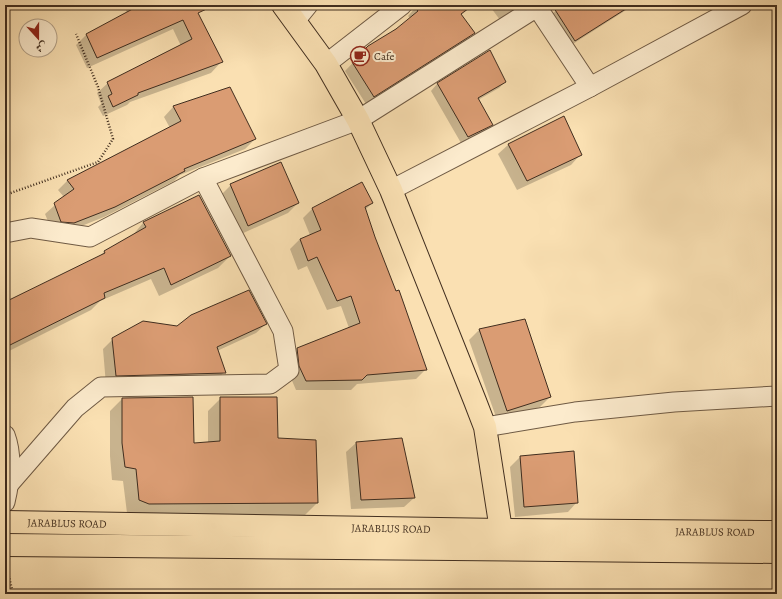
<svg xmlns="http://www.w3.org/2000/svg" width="782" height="599" font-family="Alegreya,Amiri,serif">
  <rect width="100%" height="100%" fill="#fae0b2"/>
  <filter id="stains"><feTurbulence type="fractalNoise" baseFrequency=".005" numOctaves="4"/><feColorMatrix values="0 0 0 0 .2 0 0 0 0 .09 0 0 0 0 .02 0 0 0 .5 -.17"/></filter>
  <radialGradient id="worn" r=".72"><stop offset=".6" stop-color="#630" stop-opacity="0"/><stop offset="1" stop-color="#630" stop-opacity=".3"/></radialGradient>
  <!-- shadow -->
  <g fill="#0003">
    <path d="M124 5H193L221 62 211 73 130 102 127 105 103 116 98 107 101 104 97 93 108 83 181 46 173 29 87 68 76 45 86 35 127 13Z"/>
    <path d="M414 5H474L461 15 473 33 466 41 366 104 345 71 370 45 397 30 411 19 408 16 416 7Z"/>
    <path d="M489 5H522L500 20Z"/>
    <path d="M562 5H634L568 47 549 17Z"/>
    <path d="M490 52 505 82 499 88 478 100 492 125 485 131 461 143 431 91 437 84Z"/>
    <path d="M230 88 255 139 245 149 180 175 174 181 104 217 64 233 52 231 45 214 64 197 58 190 67 181 170 128 164 117 173 107Z"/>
    <path d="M563 118 580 155 571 165 517 190 498 154 508 145Z"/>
    <path d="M231 185 298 203 288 213 239 235 221 195Z"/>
    <path d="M199 196 230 256 218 268 159 296 151 279 100 301 91 310 5 353V303L98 258 104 252 132 236 143 223Z"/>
    <path d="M372 203 365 210 374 237 426 369 416 379 357 384 351 390H296L290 376 287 358 297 348 349 328 341 306 327 310 307 266 298 270 290 249 300 239 310 235 303 218 313 208Z"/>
    <path d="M524 320 550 397 540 407 497 420 469 340 479 330Z"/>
    <path d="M266 324 256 333 217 351 224 372 215 382 106 385 103 349 113 339 177 327Z"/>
    <path d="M221 398 277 439 317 503 304 516 136 517 127 513 123 481 112 480 110 456V411L122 399 193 444 208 443V411Z"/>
    <path d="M356 443 414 498 404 507 351 509 346 452Z"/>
    <path d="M520 457 577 502 568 512 515 517 510 467Z"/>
  </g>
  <!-- building -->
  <g fill="#da9c73" stroke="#412e1f">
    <path d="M140 5H215L198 13 223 62 138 93V95L113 107 108 96 112 94 107 82 192 39 183 20 97 58 86 34Z"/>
    <path d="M413 5H473L461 14 475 33 374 97 352 62 368 46 396 29 418 11Z"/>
    <path d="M552 5H632L575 41Z"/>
    <path d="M490 50 506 82 478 98 493 125 468 137 437 83Z"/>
    <path d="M230 87 256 139 184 169 185 171 115 207 74 223 61 222 54 203 74 189 67 180 181 121 173 106Z"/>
    <path d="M564 116 582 155 527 181 508 144Z"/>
    <path d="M281 162 299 203 248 226 230 184Z"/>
    <path d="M362 182 373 203 365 207 375 237 396 291 399 290 427 370 367 375 362 380 306 381 299 366 297 348 360 323 351 296 337 301 317 257 308 261 300 239 321 230 312 208Z"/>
    <path d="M199 195 231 256 171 285 164 268 104 293 105 298 10 345 5 334V302L105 253 104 251 146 227 143 222Z"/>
    <path d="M249 290 267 324 217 347 226 373 116 376 112 338 143 321 177 326 191 315Z"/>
    <path d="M525 319 551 397 507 411 479 329Z"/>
    <path d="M193 397 194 443 220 441V397H277L278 438 316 440 318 503 149 504 139 500 136 469 125 467 122 443V398Z"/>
    <path d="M402 438 415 498 361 500 356 442Z"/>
    <path d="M574 451 578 503 524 507 520 456Z"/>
  </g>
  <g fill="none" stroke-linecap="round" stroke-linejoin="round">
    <defs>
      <g id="minor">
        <path d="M537 7 590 87"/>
        <path d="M295 21 308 5"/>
        <path d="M326 64 402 5"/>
        <path d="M391 190 590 87 742 5"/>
        <path d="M5 233 31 228 90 237 203 178 358 120 540 5"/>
        <path d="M485 427 575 412 674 402 777 396"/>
        <path d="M5 435C13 456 10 481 5 502"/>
        <path d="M9 484 75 408 101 387 270 384 289 370 283 331 203 178"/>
      </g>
      <g id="major">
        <path d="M283 5 326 64 358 120 391 190 475 401 485 427 501 530 500 544"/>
        <path id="s1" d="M5 522 501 530 777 532"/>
        <path d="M5 545 777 552"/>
      </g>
    </defs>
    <!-- minor casing -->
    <use href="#minor" stroke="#6f5a44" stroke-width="21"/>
    <!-- major casing -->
    <use href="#major" stroke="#412e1f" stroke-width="24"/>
    <!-- path -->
    <g stroke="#412e1f" stroke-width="2.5" stroke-dasharray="1 2" stroke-linecap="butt">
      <path d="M5 195 98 162 113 139 98 87 76 34"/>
      <path d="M6 564 13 594"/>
    </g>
    <!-- minor -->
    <use href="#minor" stroke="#fcebcd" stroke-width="19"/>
    <!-- major -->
    <use href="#major" stroke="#fae0b2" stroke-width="22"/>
  </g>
  <!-- icons -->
  <defs>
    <symbol id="cafe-ring" viewBox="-11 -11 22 22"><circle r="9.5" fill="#fcebcd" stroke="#8f2418" stroke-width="1.5"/><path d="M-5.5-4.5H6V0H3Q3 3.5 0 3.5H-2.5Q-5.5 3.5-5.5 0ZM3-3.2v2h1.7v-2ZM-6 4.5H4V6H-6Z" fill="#8f2418"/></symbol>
  </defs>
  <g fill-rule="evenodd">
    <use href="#cafe-ring" x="349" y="45" width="22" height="22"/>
  </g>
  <g text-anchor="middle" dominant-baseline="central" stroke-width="4" stroke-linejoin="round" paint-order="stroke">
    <!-- poi labels -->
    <g font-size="11" fill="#412e1f" stroke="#fcebcd" text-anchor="start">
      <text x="374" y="56">Cafe</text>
    </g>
    <!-- street labels -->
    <g font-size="11" fill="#412e1f" stroke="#fcebcd">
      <text stroke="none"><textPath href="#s1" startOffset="62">JARABLUS ROAD</textPath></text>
      <text stroke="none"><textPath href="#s1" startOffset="386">JARABLUS ROAD</textPath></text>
      <text stroke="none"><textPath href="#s1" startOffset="710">JARABLUS ROAD</textPath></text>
    </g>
  </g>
  <!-- margin -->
  <rect width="782" height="599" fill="none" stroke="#fae0b2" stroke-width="20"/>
  <rect x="6" y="6" width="770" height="587" fill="none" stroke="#412e1f" stroke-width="2"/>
  <rect x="10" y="10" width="762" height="579" fill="none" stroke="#412e1f"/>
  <!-- north arrow -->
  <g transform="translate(38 38) rotate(159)"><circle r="19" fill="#fcebcd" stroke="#b19f87"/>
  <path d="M0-3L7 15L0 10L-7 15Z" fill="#8f2418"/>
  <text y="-6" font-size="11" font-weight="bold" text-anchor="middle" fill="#412e1f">ش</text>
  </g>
  <rect width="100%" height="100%" filter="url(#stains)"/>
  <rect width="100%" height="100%" fill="url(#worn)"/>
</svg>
